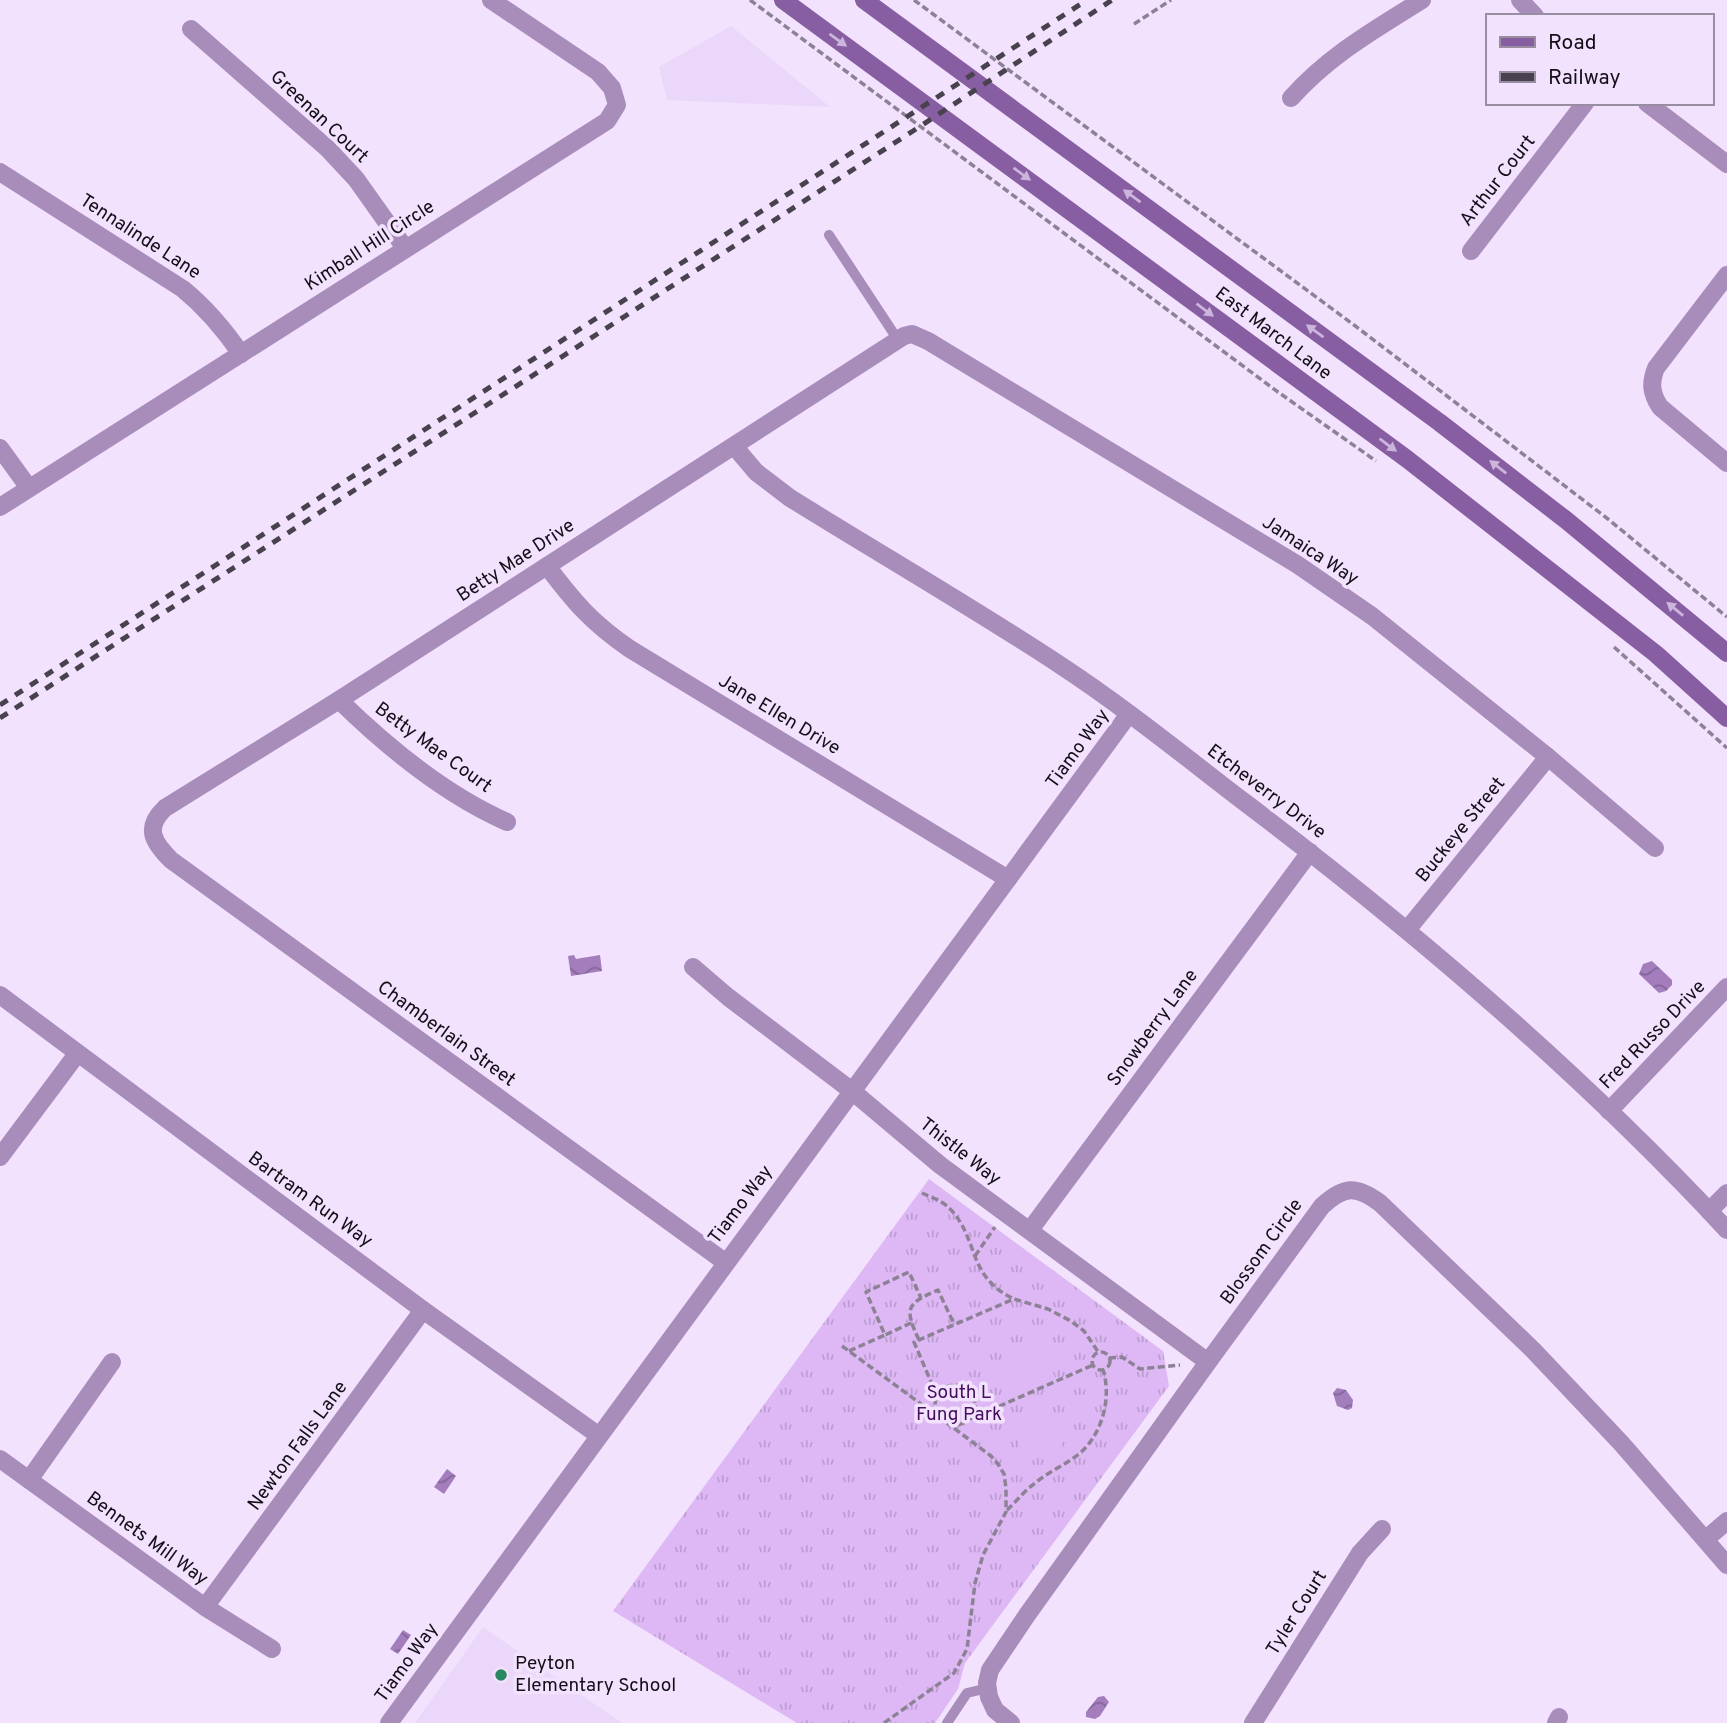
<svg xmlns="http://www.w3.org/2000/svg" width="1727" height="1723" font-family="Overpass,sans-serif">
  <defs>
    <pattern id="grass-tufts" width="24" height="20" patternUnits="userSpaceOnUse" patternTransform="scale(1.75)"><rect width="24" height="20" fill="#ddb8f5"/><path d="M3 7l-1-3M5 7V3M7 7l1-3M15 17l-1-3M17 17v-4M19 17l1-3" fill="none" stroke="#bd9dd1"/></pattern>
    <pattern id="water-waves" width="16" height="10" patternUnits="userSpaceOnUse" patternTransform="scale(1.75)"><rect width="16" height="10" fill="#a47dbd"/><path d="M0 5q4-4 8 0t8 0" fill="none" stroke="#846599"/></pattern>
  </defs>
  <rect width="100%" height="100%" fill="#f2e2fd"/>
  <!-- built -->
  <g fill="#ebd7f9">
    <path d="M731 26 830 107 667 100 659 67Z"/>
    <path d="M483 1627 622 1723H415Z"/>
  </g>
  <!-- grass -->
  <path fill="url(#grass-tufts)" d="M929 1179 1163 1351 1169 1386 965 1663 958 1689 935 1723H797L613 1611Z"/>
  <!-- pitch -->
  <g fill="#ddb8f5">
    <path d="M1037 1336 1056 1379 1019 1394 1000 1352Z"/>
    <path d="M1045 1404 1063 1447 1027 1463 1008 1420Z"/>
  </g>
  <!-- water -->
  <g fill="url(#water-waves)">
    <path d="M574 955 576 959 600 955 602 971 571 976 568 956Z"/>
    <path d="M1652 961 1672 980V985L1666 991 1659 993 1639 974 1643 964Z"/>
    <path d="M1337 1388 1346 1390 1353 1400 1352 1408 1348 1410 1337 1406 1333 1393Z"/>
    <path d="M447 1469 456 1476 444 1494 434 1487Z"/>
    <path d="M403 1630 411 1635 398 1654 390 1649Z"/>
    <path d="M1104 1696 1109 1702 1100 1716 1095 1719 1086 1717V1712L1098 1697Z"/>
  </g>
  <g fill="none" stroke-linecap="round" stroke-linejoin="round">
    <!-- path -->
    <g stroke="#8d8295" stroke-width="3.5" stroke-dasharray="7 3.5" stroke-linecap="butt">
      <path d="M750 0 1278 392 1376 461"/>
      <path d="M914 0 1354 325 1608 519 1727 617"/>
      <path d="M1134 24 1171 0"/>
      <path d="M1614 647 1727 748"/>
      <path d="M922 1193C930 1197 940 1200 947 1206 980 1236 965 1276 1014 1299"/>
      <path d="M975 1256 995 1227"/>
      <path d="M911 1323 885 1335 866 1292 909 1272 921 1298"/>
      <path d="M919 1340C904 1308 906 1304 938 1290L954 1324"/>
      <path d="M842 1346 936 1415"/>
      <path d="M849 1351 885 1335"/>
      <circle cx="1101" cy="1361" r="9"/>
      <path d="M1109 1358 1122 1357 1140 1369 1180 1365"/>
      <circle cx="955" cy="1405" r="20"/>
      <path d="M937 1396 914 1342 1014 1299 1048 1309 1071 1321 1084 1331 1099 1353"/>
      <path d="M970 1419 1093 1365"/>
      <path d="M1007 1510C1016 1502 1024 1491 1034 1484 1048 1472 1065 1465 1079 1454 1102 1435 1112 1398 1103 1370"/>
      <path d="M884 1723 954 1673 967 1649 975 1583 983 1555 1006 1512V1488L1004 1474 998 1464 991 1456 947 1423"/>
    </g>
    <!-- service -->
    <g stroke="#a88cba" stroke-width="10">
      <path d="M829 235 898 340"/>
      <path d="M947 1723 967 1693 988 1688"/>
    </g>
    <!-- minor -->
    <g stroke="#a88cba" stroke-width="18">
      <path d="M1520 0 1535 16"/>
      <path d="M191 29 328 149 356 179 405 248"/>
      <path d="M1291 98C1331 54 1373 31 1422 0"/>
      <path d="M1647 103 1727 164"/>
      <path d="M0 172 183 289C206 308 224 329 241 354"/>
      <path d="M1471 251 1585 103"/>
      <path d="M1727 275 1656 368C1650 383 1651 393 1660 407L1727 463"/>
      <path d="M734 446 756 472 790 498C880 554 972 607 1060 665 1124 707 1183 755 1243 801 1415 931 1580 1072 1727 1230"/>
      <path d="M0 448 29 488"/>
      <path d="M0 507 607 121 617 105 612 88 598 72 491 0"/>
      <path d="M547 566C574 602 592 623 630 649L1008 879"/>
      <path d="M339 700C387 747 446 795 507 822"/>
      <path d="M1407 930 1548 757"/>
      <path d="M693 967 728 997 852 1091 940 1165 1208 1362"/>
      <path d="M0 995 423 1310 598 1435"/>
      <path d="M1609 1111 1727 987"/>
      <path d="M0 1157 77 1054"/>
      <path d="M1709 1211 1727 1193"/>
      <path d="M1030 1230 1310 852"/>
      <path d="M725 1262 171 860C153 842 144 828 165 808L339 700 904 336 912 334 928 341 1298 565 1372 616 1548 757 1655 848"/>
      <path d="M0 1459 205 1607 272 1649"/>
      <path d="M29 1480 112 1362"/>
      <path d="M1706 1539 1727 1521"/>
      <path d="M205 1607 423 1310"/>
      <path d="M389 1723 1129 714"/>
      <path d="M1011 1723 995 1710 989 1697 987 1683 990 1670 1027 1615 1208 1362 1322 1206C1344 1186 1356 1185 1380 1203L1533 1350 1621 1443 1727 1565"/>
      <path d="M1253 1723 1360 1553 1382 1529"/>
      <path d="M1556 1723 1559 1717"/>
    </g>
    <!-- secondary -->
    <g stroke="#885ea2" stroke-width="18">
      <path d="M783 0 1407 459 1656 654 1727 718"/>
      <path d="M864 0 1439 422 1566 520 1727 653"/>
    </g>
    <!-- rail -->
    <g stroke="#48414e" stroke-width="5" stroke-dasharray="9 9" stroke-linecap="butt">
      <path d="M0 705 1087 0"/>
      <path d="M0 718 913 131 1112 0"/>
    </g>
  </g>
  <!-- one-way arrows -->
  <defs><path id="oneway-solid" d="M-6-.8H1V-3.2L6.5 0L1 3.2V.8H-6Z" transform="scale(1.75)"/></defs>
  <g fill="#cdb4dd">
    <use href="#oneway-solid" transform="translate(838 40) rotate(36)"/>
    <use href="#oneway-solid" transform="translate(1022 174) rotate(36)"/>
    <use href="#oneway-solid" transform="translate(1132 196) rotate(-144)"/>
    <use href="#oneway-solid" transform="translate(1205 310) rotate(37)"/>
    <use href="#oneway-solid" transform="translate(1315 331) rotate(-144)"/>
    <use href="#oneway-solid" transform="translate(1388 445) rotate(37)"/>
    <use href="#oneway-solid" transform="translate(1498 467) rotate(-142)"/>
    <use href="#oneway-solid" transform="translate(1675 609) rotate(-141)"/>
  </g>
  <!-- markers -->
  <circle fill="#298860" stroke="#f2e2fd" stroke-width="2.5" cx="501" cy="1675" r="7"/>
  <g text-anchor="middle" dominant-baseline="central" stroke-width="7" stroke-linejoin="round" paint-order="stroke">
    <!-- street labels -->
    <g font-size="19" fill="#130e17" stroke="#f2e2fd">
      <text transform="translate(319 117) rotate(43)">Greenan Court</text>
      <text transform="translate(1498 181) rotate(-52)">Arthur Court</text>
      <text transform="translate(140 237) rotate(33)">Tennalinde Lane</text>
      <text transform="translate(370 246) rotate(-33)">Kimball Hill Circle</text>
      <text transform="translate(1273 334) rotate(37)">East March Lane</text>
      <text transform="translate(1310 551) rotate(33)">Jamaica Way</text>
      <text transform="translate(516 561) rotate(-33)">Betty Mae Drive</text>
      <text transform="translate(779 715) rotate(31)">Jane Ellen Drive</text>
      <text transform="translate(433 748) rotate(36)">Betty Mae Court</text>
      <text transform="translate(1078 749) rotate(-54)">Tiamo Way</text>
      <text transform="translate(1266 792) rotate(37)">Etcheverry Drive</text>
      <text transform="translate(1461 830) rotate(-51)">Buckeye Street</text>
      <text transform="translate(1153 1028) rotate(-54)">Snowberry Lane</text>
      <text transform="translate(446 1034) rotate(36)">Chamberlain Street</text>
      <text transform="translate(1653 1035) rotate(-46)">Fred Russo Drive</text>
      <text transform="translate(960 1152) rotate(38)">Thistle Way</text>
      <text transform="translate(310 1200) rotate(36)">Bartram Run Way</text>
      <text transform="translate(741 1205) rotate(-53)">Tiamo Way</text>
      <text transform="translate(1262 1252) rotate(-54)">Blossom Circle</text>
      <text transform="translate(298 1446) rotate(-54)">Newton Falls Lane</text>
      <text transform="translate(147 1539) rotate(36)">Bennets Mill Way</text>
      <text transform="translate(1297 1613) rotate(-58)">Tyler Court</text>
      <text transform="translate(407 1663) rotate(-54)">Tiamo Way</text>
    </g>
    <!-- park labels -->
    <g font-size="19" fill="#440e5d" stroke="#f2e2fd">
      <text x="959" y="1393">South L<tspan x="959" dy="22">Fung Park</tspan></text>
    </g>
    <!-- poi labels -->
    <g font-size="19" fill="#130e17" stroke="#f2e2fd" text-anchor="start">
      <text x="515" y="1664">Peyton<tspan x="515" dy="22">Elementary School</tspan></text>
    </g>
  </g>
  <!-- legend -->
  <rect x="1486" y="14" width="228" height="91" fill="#f2e2fd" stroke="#998da1" stroke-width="2"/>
  <rect x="1500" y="37" width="35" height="10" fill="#885ea2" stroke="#998da1" stroke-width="2"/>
  <text x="1548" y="49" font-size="21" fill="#130e17">Road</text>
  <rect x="1500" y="72" width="35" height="10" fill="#48414e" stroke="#998da1" stroke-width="2"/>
  <text x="1548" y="84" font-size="21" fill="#130e17">Railway</text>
</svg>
